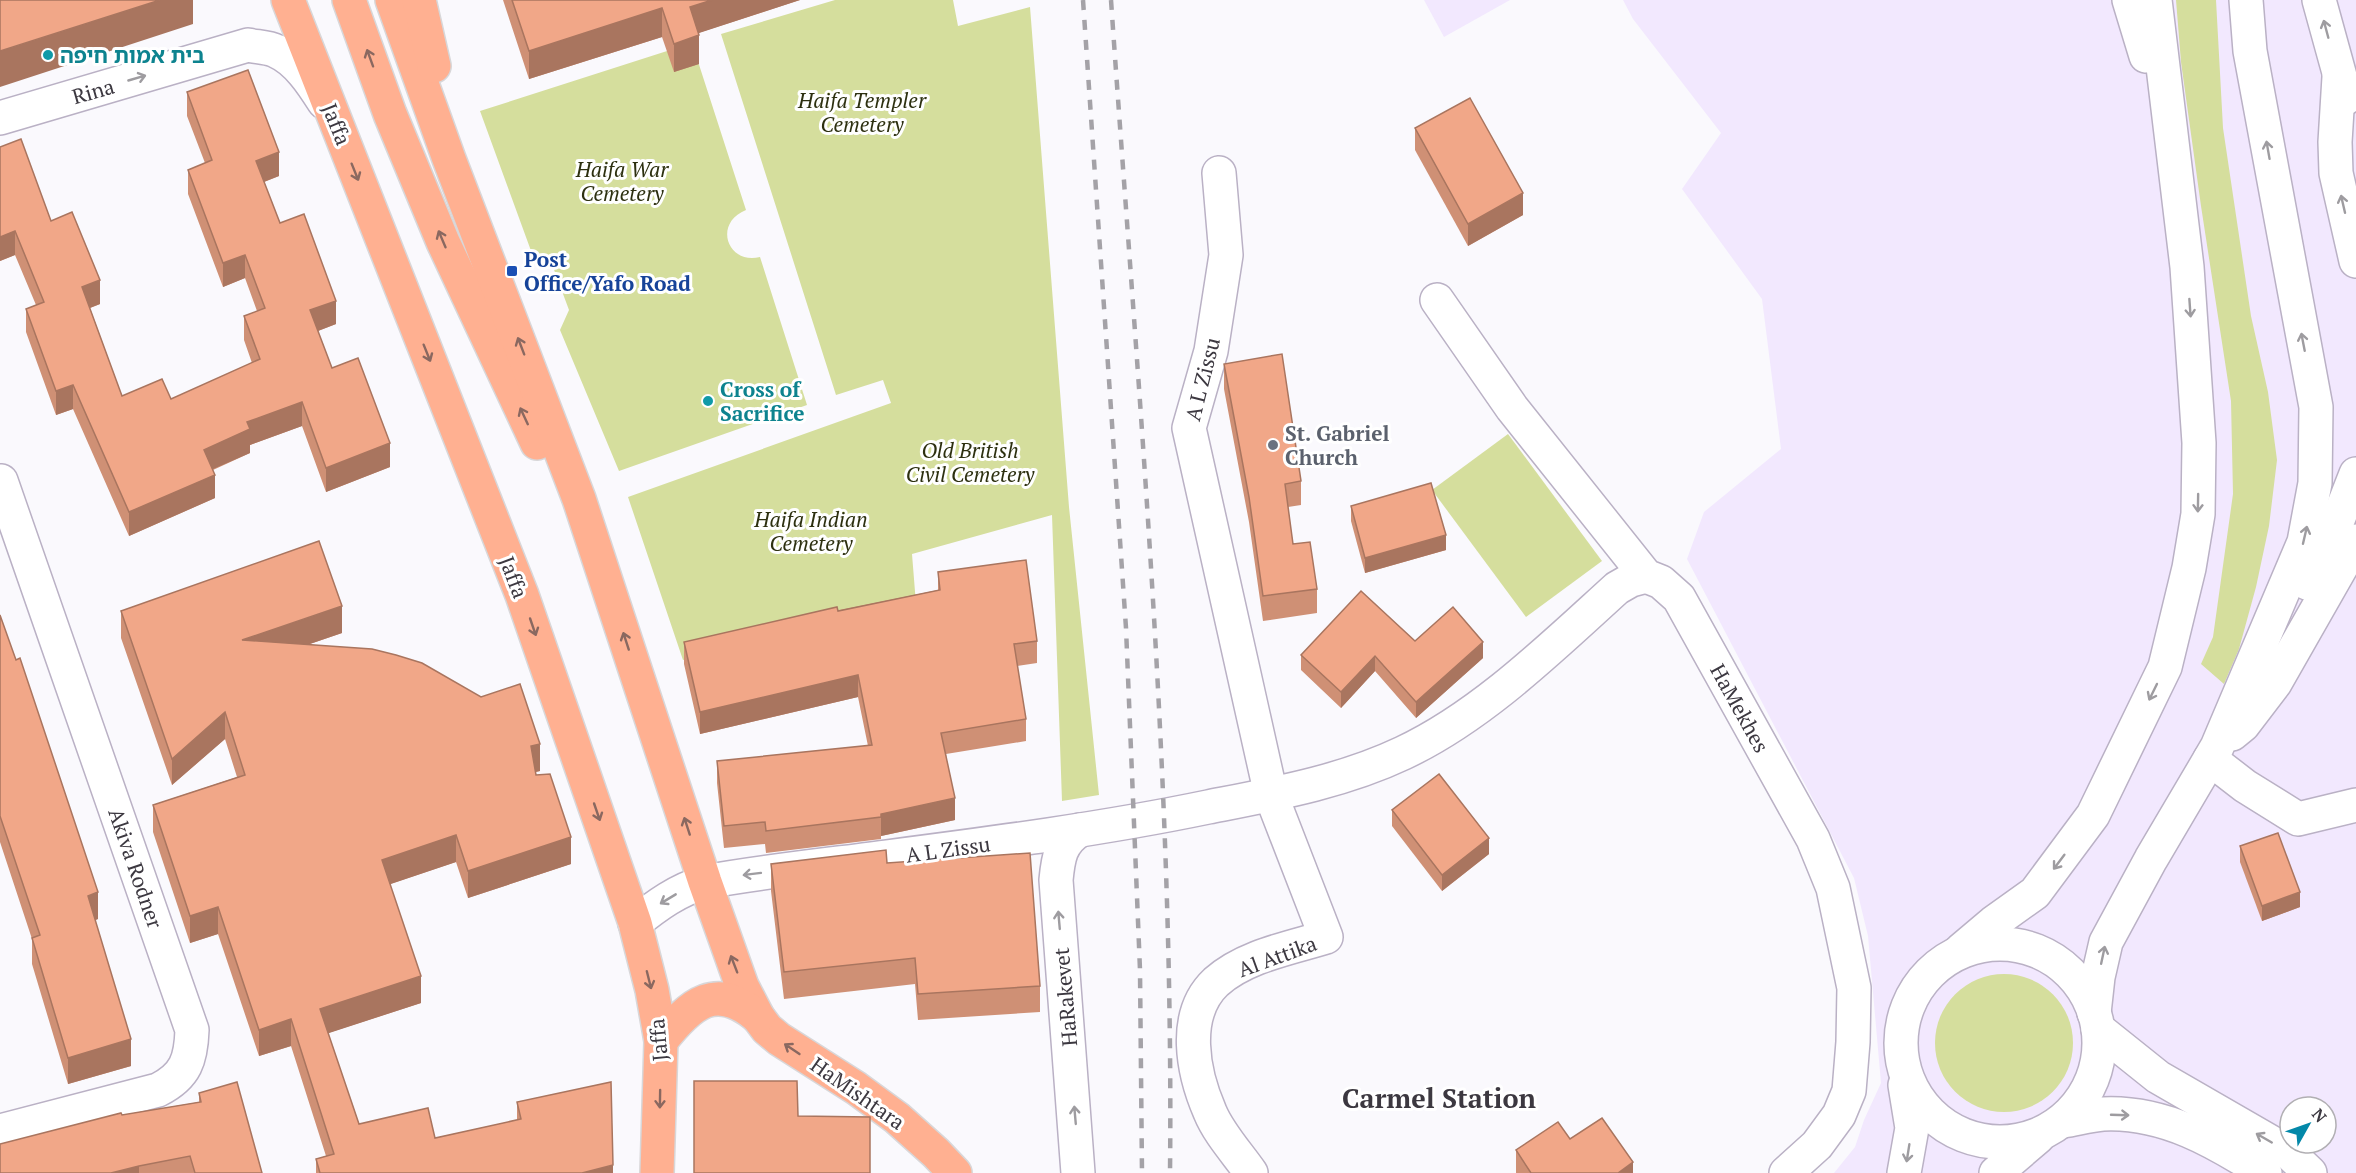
<svg xmlns="http://www.w3.org/2000/svg" width="2356" height="1173" font-family="'PT Serif','Noto Sans Hebrew',serif">
  <rect width="100%" height="100%" fill="#faf9fd"/>
  <!-- built -->
  <g fill="#f2e8fe" fill-rule="evenodd">
    <path d="M1424 0H1510L1444 37Z"/>
    <path d="M1623 0H2356V1173H1834L1855 1147 1864 1120 1881 1083 1868 936 1854 878 1687 559 1704 512 1781 449 1762 299 1682 189 1721 133 1633 19ZM2290 1107H2326V1143H2290Z"/>
  </g>
  <!-- green -->
  <g fill="#d5de9d">
    <path d="M835 0H953L958 26 1030 7 1069 507 1099 795 1062 801 1052 515 912 554 916 604 827 623 683 660 628 497 891 403 883 380 836 395 721 34Z"/>
    <path d="M2176 0H2216L2223 128 2251 316 2268 392 2277 460 2269 526 2256 587 2239 649 2224 684 2201 664 2213 637 2233 494 2231 401 2201 206 2181 62Z"/>
    <path d="M692 43 746 210C713 223 727 265 760 257L807 405 619 471 560 330 569 310 553 267 534 259 480 111Z"/>
    <path d="M1508 434 1602 561 1526 617 1432 490Z"/>
    <circle cx="2004" cy="1043" r="69"/>
  </g>
  <g fill="none" stroke-linecap="round" stroke-linejoin="round">
    <defs>
      <g id="minor">
        <path d="M2129 0 2146 56"/>
        <path d="M2319 0 2346 98"/>
        <path d="M2339 77 2335 142 2336 173 2356 261"/>
        <path d="M0 118 248 45C256 47 268 47 276 51 297 60 312 83 324 102"/>
        <path d="M1219 173 1226 255 1211 351 1189 428 1271 795 1326 937C1290 948 1245 956 1216 982 1181 1015 1193 1073 1210 1112 1219 1134 1238 1154 1251 1173"/>
        <path d="M1437 300 1512 408 1646 576 1661 582 1679 598 1813 839 1833 888 1854 988 1853 1042 1849 1091 1839 1115 1817 1145 1786 1173"/>
        <path d="M2307 583 2334 530 2356 474"/>
        <path d="M2232 734 2243 725 2275 683 2356 541"/>
        <path d="M2210 759 2245 786 2298 819 2356 805"/>
        <path d="M635 923C657 905 678 890 705 882 765 871 826 865 886 857 994 843 1102 829 1208 807 1274 794 1342 782 1403 753 1482 716 1553 646 1617 588L1631 580 1646 576"/>
        <circle cx="2000" cy="1043" r="99"/>
        <path d="M1961 950 1993 923 2035 893 2093 815 2165 667 2189 568 2198 514 2199 443 2187 267 2155 0"/>
        <path d="M2094 1013 2098 977 2106 942 2151 859 2217 747 2304 542 2315 483 2316 407 2250 51 2246 0"/>
        <path d="M2098 1029 2158 1077 2288 1152 2310 1173"/>
        <path d="M2063 1121C2076 1119 2090 1115 2103 1114 2164 1111 2216 1142 2265 1173"/>
        <path d="M0 1131 158 1090C186 1076 191 1059 192 1030L1 481"/>
        <path d="M1078 1173 1056 880C1058 859 1060 842 1080 830"/>
        <path d="M1904 1173 1912 1128 1905 1085"/>
        <path d="M1996 1173 2038 1137"/>
      </g>
      <g id="highway">
        <path d="M288 0 522 595 635 923 652 990 661 1041 657 1173"/>
        <path d="M349 0 390 114 443 242 537 443"/>
        <path d="M392 0 449 159 579 499 705 882 742 986 758 1017 767 1029 779 1039 856 1088 897 1118 936 1153 955 1173"/>
        <path d="M419 0 434 66"/>
        <path d="M661 1041C691 1003 716 981 758 1017"/>
      </g>
    </defs>
    <!-- minor casing -->
    <use href="#minor" stroke="#bab1c5" stroke-width="36"/>
    <!-- highway casing -->
    <use href="#highway" stroke="#d8d7d9" stroke-width="36"/>
    <!-- minor -->
    <use href="#minor" stroke="#fff" stroke-width="33"/>
    <!-- highway -->
    <use href="#highway" stroke="#ffb091" stroke-width="33"/>
    <!-- rail -->
    <g stroke="#a4a2a7" stroke-width="4.5" stroke-dasharray="10 10" stroke-linecap="butt">
      <path d="M1083 0 1126 628 1140 970 1142 1173"/>
      <path d="M1111 0C1138 390 1174 781 1170 1173"/>
    </g>
  </g>
  <!-- wall -->
  <g fill="#cf9075">
    <path d="M503 0H800L698 33 699 64 674 72 662 37 529 79Z"/>
    <path d="M187 92 279 176 264 182 280 223 336 324 318 331 332 368 390 467 326 492 302 426 250 445V453L213 470 215 498 129 536 73 409 56 415 26 332V309L36 305 15 255 0 261V147L51 221 100 304 90 308 122 396 171 399 252 363 244 340V316L257 311 245 278 223 287 188 194V170L205 163 187 116Z"/>
    <path d="M1415 128 1523 215 1468 246 1415 150Z"/>
    <path d="M1224 364 1301 481V505L1288 507 1293 544 1317 589V613L1263 621 1249 522 1224 389Z"/>
    <path d="M1351 506 1446 550 1365 573 1351 521Z"/>
    <path d="M938 572 1037 641V663L1017 666 1026 719V741L946 754 955 820 881 836V839L766 853 765 844 724 848 717 783V761L868 746 858 697 700 734 684 664V642L938 590Z"/>
    <path d="M121 611 342 633 307 645 540 771 535 772 536 775 571 864 468 898 456 862 390 884 421 1003 328 1033 359 1124 435 1138 517 1120V1102L613 1173H316V1159L326 1156 291 1046 259 1056 218 934 190 943 153 832V805L237 777 225 739 172 785 121 638Z"/>
    <path d="M0 615 98 919 95 920 131 1066 68 1084 32 964V939L0 842Z"/>
    <path d="M1415 641 1483 658 1416 718 1375 671 1341 708 1301 670V655Z"/>
    <path d="M1392 810 1489 854 1442 891 1392 826Z"/>
    <path d="M2240 846 2300 907 2262 921 2240 862Z"/>
    <path d="M887 863 1040 986V1012L918 1020 915 984 784 999 771 891V864Z"/>
    <path d="M199 1093 262 1173H0L122 1115 199 1102Z"/>
    <path d="M1516 1150 1633 1173H1516Z"/>
  </g>
  <!-- shaded-wall -->
  <g fill="#a9755f">
    <path d="M160 0H193V24L0 87V51Z"/>
    <path d="M712 0H800L690 36V7Z"/>
    <path d="M662 8V37L529 79V51Z"/>
    <path d="M699 35V64L674 72V44Z"/>
    <path d="M279 152V176L256 185V161Z"/>
    <path d="M1523 193V215L1468 246V224Z"/>
    <path d="M15 231V255L0 261V237Z"/>
    <path d="M245 255V278L223 287V263Z"/>
    <path d="M100 280V304L82 311V287Z"/>
    <path d="M336 301V324L310 334V310Z"/>
    <path d="M73 385V409L56 415V391Z"/>
    <path d="M302 402V426L250 445V453L204 473V450L247 422Z"/>
    <path d="M390 443V467L326 492V468Z"/>
    <path d="M215 475V498L129 536V512Z"/>
    <path d="M1446 535V550L1365 573V558Z"/>
    <path d="M342 606V633L242 667V640Z"/>
    <path d="M1483 642V658L1416 718V702Z"/>
    <path d="M1375 656V671L1341 708V692Z"/>
    <path d="M858 675V697L700 734V712Z"/>
    <path d="M225 712V739L172 785V759Z"/>
    <path d="M540 744V771L531 773V746Z"/>
    <path d="M955 798V820L881 836V814Z"/>
    <path d="M456 835V862L382 887V860Z"/>
    <path d="M571 837V864L468 898V871Z"/>
    <path d="M1489 838V854L1442 891V875Z"/>
    <path d="M98 892V919L88 923V896Z"/>
    <path d="M2300 892V907L2262 921V906Z"/>
    <path d="M218 907V934L190 943V916Z"/>
    <path d="M421 976V1003L320 1036V1009Z"/>
    <path d="M291 1019V1046L259 1056V1030Z"/>
    <path d="M131 1039V1066L68 1084V1058Z"/>
    <path d="M1633 1162V1173H1618Z"/>
    <path d="M613 1165V1173H582Z"/>
    <path d="M139 1166V1173H111Z"/>
  </g>
  <!-- building -->
  <g fill="#f1a788" stroke="#a9755f" stroke-width="1.5">
    <path d="M0 0H160L0 51Z"/>
    <path d="M512 0H712L690 7 699 35 674 44 662 8 529 51Z"/>
    <path d="M248 70 279 152 256 161 280 223 304 214 336 301 310 310 332 368 358 358 390 443 326 468 302 402 247 422 250 429 204 450 215 475 129 512 73 385 56 391 26 309 44 302 15 231 0 237V147L21 139 51 221 72 212 100 280 82 287 122 396 162 379 171 399 260 359 244 316 265 308 245 255 223 263 188 170 212 160 187 92Z"/>
    <path d="M1470 98 1523 193 1468 224 1415 128Z"/>
    <path d="M1282 354 1301 481 1285 484 1293 544 1310 542 1317 589 1263 596 1249 497 1224 364Z"/>
    <path d="M1431 483 1446 535 1365 558 1351 506Z"/>
    <path d="M319 541 342 606 242 640 372 649 396 655 422 663 481 697 520 684 540 744 531 746 536 775 550 774 571 837 468 871 456 835 382 860 421 976 320 1009 359 1124 428 1108 435 1138 521 1119 517 1102 611 1082 613 1165 582 1173H320L316 1159 334 1154 291 1019 259 1030 218 907 190 916 153 805 245 775 225 712 172 759 121 611Z"/>
    <path d="M1026 560 1037 641 1014 644 1026 719 941 733 955 798 881 814V817L766 831 765 822 724 826 717 761 872 745 858 675 700 712 684 642 837 607 838 611 940 590 938 572Z"/>
    <path d="M1361 591 1415 641 1453 607 1483 642 1416 702 1375 656 1341 692 1301 655Z"/>
    <path d="M0 615 16 660 20 658 98 892 88 896 131 1039 68 1058 32 938 40 935 0 816Z"/>
    <path d="M1439 774 1489 838 1442 875 1392 810Z"/>
    <path d="M2278 833 2300 892 2262 906 2240 846Z"/>
    <path d="M886 850 887 863 1030 853 1040 986 918 994 915 958 784 972 771 864Z"/>
    <path d="M694 1081H797L798 1116 870 1117V1173H694Z"/>
    <path d="M237 1082 262 1173H195L190 1156 139 1166 111 1173H0V1144L121 1113 122 1115 201 1102 199 1093Z"/>
    <path d="M1602 1118 1633 1162 1618 1173H1531L1516 1150 1558 1122 1570 1139Z"/>
  </g>
  <!-- one-way arrows -->
  <defs><path id="oneway-shaft" d="M-6 0H5M1.5-3L5.5 0L1.5 3" fill="none" stroke-width="1.6" stroke-linecap="round" stroke-linejoin="round" transform="scale(1.5)"/></defs>
  <g stroke="#9e9ca0">
    <use href="#oneway-shaft" transform="translate(2326 29) rotate(-105)"/>
    <use href="#oneway-shaft" transform="translate(137 78) rotate(-16)"/>
    <use href="#oneway-shaft" transform="translate(2268 150) rotate(-100)"/>
    <use href="#oneway-shaft" transform="translate(2343 204) rotate(-103)"/>
    <use href="#oneway-shaft" transform="translate(2190 308) rotate(86)"/>
    <use href="#oneway-shaft" transform="translate(2303 342) rotate(-101)"/>
    <use href="#oneway-shaft" transform="translate(2198 503) rotate(91)"/>
    <use href="#oneway-shaft" transform="translate(2305 535) rotate(-77)"/>
    <use href="#oneway-shaft" transform="translate(2153 692) rotate(116)"/>
    <use href="#oneway-shaft" transform="translate(2059 862) rotate(127)"/>
    <use href="#oneway-shaft" transform="translate(752 874) rotate(173)"/>
    <use href="#oneway-shaft" transform="translate(668 899) rotate(149)"/>
    <use href="#oneway-shaft" transform="translate(1059 920) rotate(-95)"/>
    <use href="#oneway-shaft" transform="translate(2103 955) rotate(-78)"/>
    <use href="#oneway-shaft" transform="translate(1075 1115) rotate(-95)"/>
    <use href="#oneway-shaft" transform="translate(2120 1115) rotate(2)"/>
    <use href="#oneway-shaft" transform="translate(2264 1138) rotate(-150)"/>
    <use href="#oneway-shaft" transform="translate(1908 1153) rotate(99)"/>
  </g>
  <g stroke="#8a6860">
    <use href="#oneway-shaft" transform="translate(370 58) rotate(-110)"/>
    <use href="#oneway-shaft" transform="translate(355 172) rotate(68)"/>
    <use href="#oneway-shaft" transform="translate(442 239) rotate(-113)"/>
    <use href="#oneway-shaft" transform="translate(521 346) rotate(-111)"/>
    <use href="#oneway-shaft" transform="translate(427 353) rotate(68)"/>
    <use href="#oneway-shaft" transform="translate(524 416) rotate(-115)"/>
    <use href="#oneway-shaft" transform="translate(533 627) rotate(71)"/>
    <use href="#oneway-shaft" transform="translate(626 641) rotate(-108)"/>
    <use href="#oneway-shaft" transform="translate(597 812) rotate(71)"/>
    <use href="#oneway-shaft" transform="translate(687 826) rotate(-108)"/>
    <use href="#oneway-shaft" transform="translate(734 964) rotate(-111)"/>
    <use href="#oneway-shaft" transform="translate(649 980) rotate(76)"/>
    <use href="#oneway-shaft" transform="translate(792 1049) rotate(-146)"/>
    <use href="#oneway-shaft" transform="translate(660 1099) rotate(91)"/>
  </g>
  <!-- markers -->
  <g fill="#0f9aa8" stroke="#fff" stroke-width="2">
    <circle cx="48" cy="55" r="6"/>
    <circle cx="708" cy="401" r="6"/>
  </g>
  <rect fill="#1a4fb4" stroke="#fff" stroke-width="2" x="506" y="265" width="12" height="12" rx="3"/>
  <circle fill="#6b7280" stroke="#fff" stroke-width="2" cx="1273" cy="445" r="6"/>
  <g text-anchor="middle" dominant-baseline="central" stroke-width="6" stroke-linejoin="round" paint-order="stroke">
    <!-- culture labels -->
    <g font-size="21" font-weight="bold" fill="#0d838f" stroke="#fff" text-anchor="start">
      <text x="60" y="55">בית אמות חיפה</text>
      <text x="720" y="389">Cross of<tspan x="720" dy="24">Sacrifice</tspan></text>
    </g>
    <!-- street labels -->
    <g font-size="21" fill="#3c3840" stroke="#fff">
      <text transform="translate(93 91) rotate(-16)">Rina</text>
      <text transform="translate(337 124) rotate(68)">Jaffa</text>
      <text transform="translate(1202 379) rotate(-76)">A L Zissu</text>
      <text transform="translate(514 577) rotate(69)">Jaffa</text>
      <text transform="translate(1740 708) rotate(61)">HaMekhes</text>
      <text transform="translate(948 849) rotate(-8)">A L Zissu</text>
      <text transform="translate(136 868) rotate(71)">Akiva Rodner</text>
      <text transform="translate(1277 956) rotate(-20)">Al Attika</text>
      <text transform="translate(1065 997) rotate(-95)">HaRakevet</text>
      <text transform="translate(658 1040) rotate(-95)">Jaffa</text>
      <text transform="translate(858 1093) rotate(35)">HaMishtara</text>
    </g>
    <!-- park labels -->
    <g font-size="21" font-style="italic" fill="#2d3010" stroke="#fff">
      <text x="862" y="100">Haifa Templer<tspan x="862" dy="24">Cemetery</tspan></text>
      <text x="622" y="169">Haifa War<tspan x="622" dy="24">Cemetery</tspan></text>
      <text x="970" y="450">Old British<tspan x="970" dy="24">Civil Cemetery</tspan></text>
      <text x="811" y="519">Haifa Indian<tspan x="811" dy="24">Cemetery</tspan></text>
    </g>
    <!-- transit labels -->
    <g font-size="21" font-weight="bold" fill="#164399" stroke="#fff" text-anchor="start">
      <text x="524" y="259">Post<tspan x="524" dy="24">Office/Yafo Road</tspan></text>
    </g>
    <!-- worship labels -->
    <g font-size="21" font-weight="bold" fill="#5b616d" stroke="#fff" text-anchor="start">
      <text x="1285" y="433">St. Gabriel<tspan x="1285" dy="24">Church</tspan></text>
    </g>
    <!-- district labels -->
    <g font-size="27" font-weight="bold" fill="#3c3840" stroke="#fff">
      <text x="1439" y="1098">Carmel Station</text>
    </g>
  </g>
  <!-- north arrow -->
  <g transform="translate(2308 1125) rotate(50)"><circle r="28" fill="#ffffff" stroke="#b1afb3" stroke-width="1.5"/>
  <path d="M0-4.5L10 22L0 15L-10 22Z" fill="#0388a9"/>
  <text y="-9" font-size="16" font-weight="bold" text-anchor="middle" fill="#3c3840">N</text>
  </g>
</svg>
